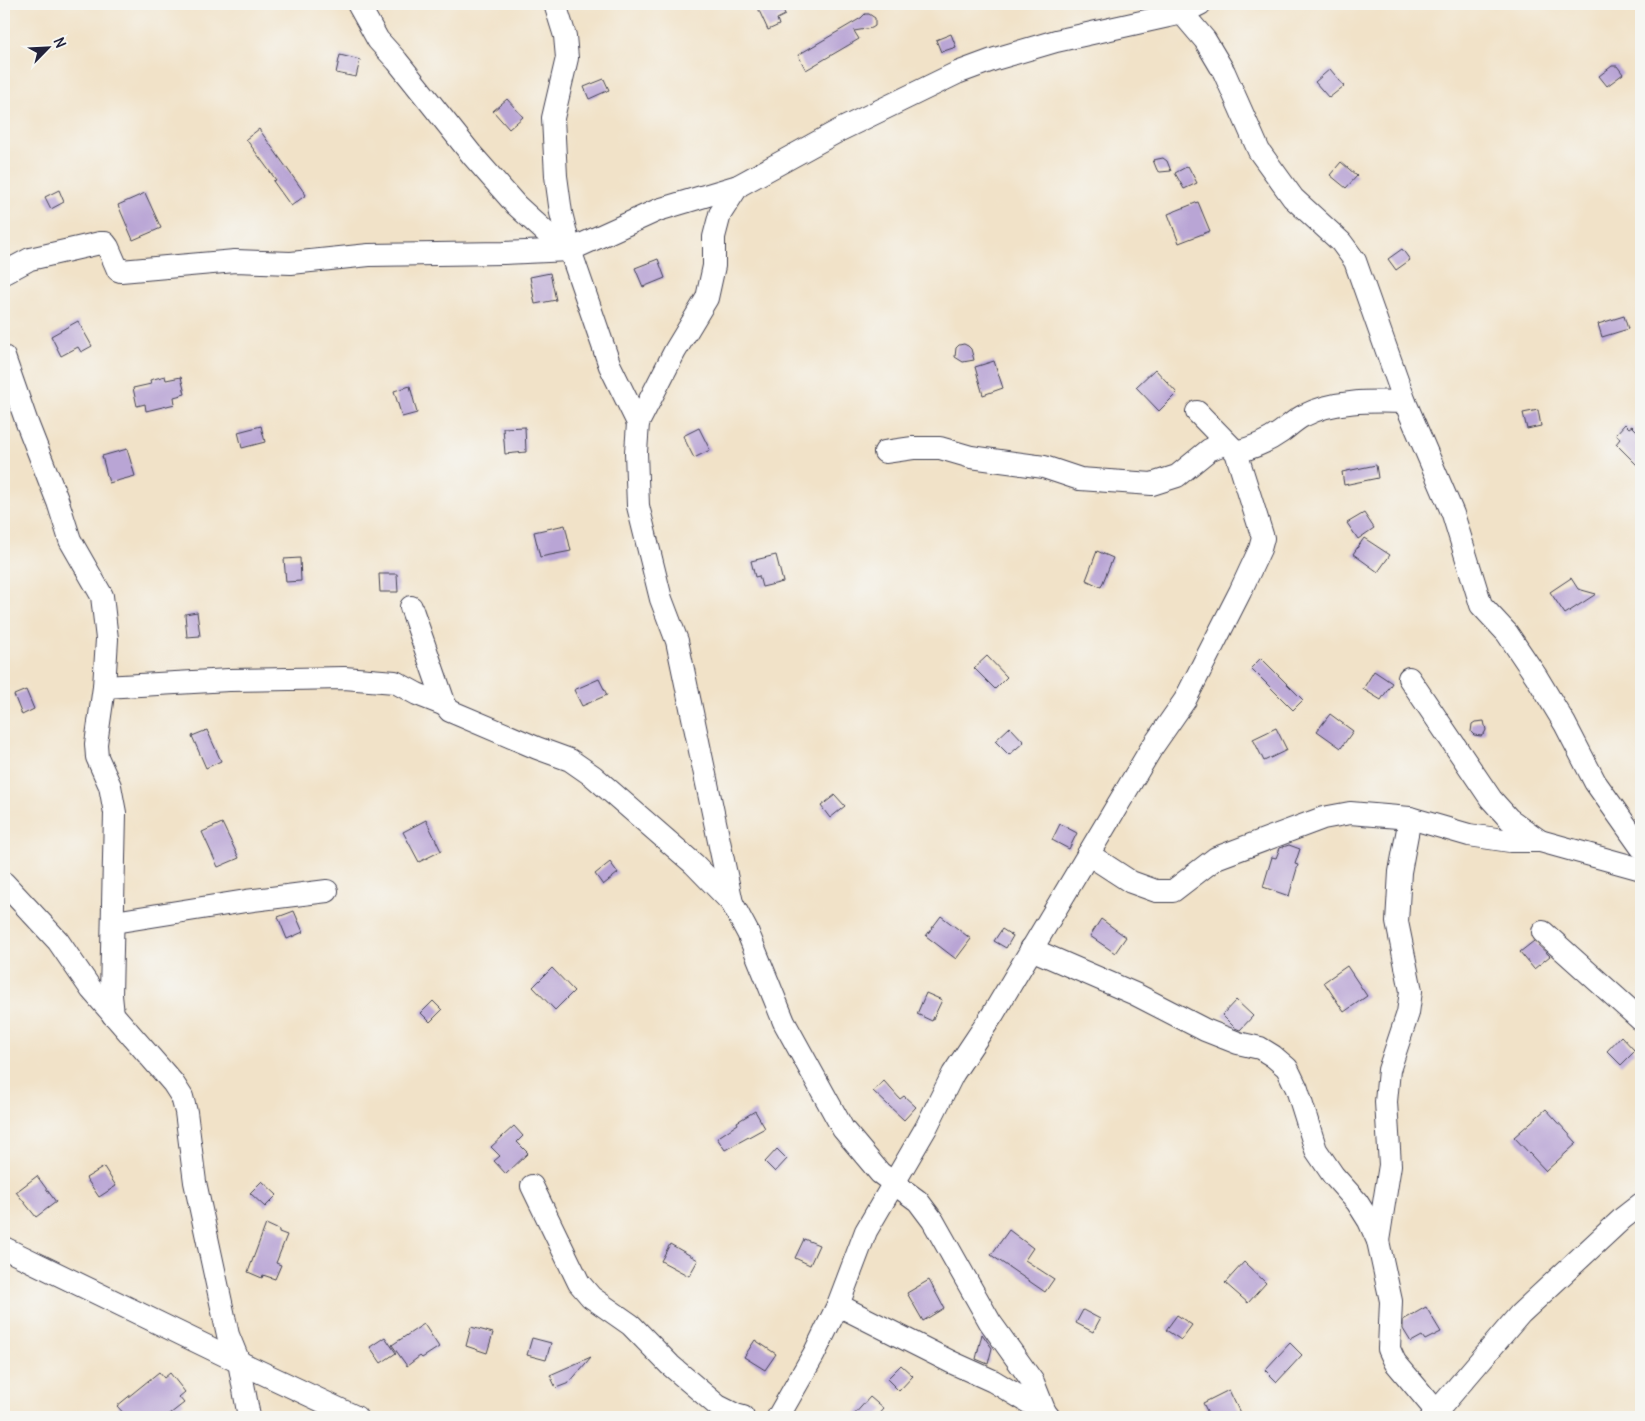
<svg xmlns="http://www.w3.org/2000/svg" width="1645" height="1421" font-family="Delius,sans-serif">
  <rect width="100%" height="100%" fill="#f6f6f2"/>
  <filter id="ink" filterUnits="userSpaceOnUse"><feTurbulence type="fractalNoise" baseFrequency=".02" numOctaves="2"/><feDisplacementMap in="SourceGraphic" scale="10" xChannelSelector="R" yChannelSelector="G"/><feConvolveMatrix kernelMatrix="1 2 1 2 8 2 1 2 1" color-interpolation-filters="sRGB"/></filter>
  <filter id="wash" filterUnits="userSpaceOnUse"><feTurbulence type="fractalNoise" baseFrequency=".0096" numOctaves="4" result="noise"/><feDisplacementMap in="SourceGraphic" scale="20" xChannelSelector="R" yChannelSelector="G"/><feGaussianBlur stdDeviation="1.12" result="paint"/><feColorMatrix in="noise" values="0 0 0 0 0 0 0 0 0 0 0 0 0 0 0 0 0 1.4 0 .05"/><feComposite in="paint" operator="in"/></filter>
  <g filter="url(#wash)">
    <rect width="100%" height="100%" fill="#f1e2c8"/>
    <g id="blocks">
      <!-- building -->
      <g fill="#b9a5d5">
        <path d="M756 4H780L785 15 777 19 779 25 768 30Z"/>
        <path d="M865 14H869L875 18V26L872 28 854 31 859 39 806 70 798 55 861 18Z"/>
        <path d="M951 34 956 47 941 52 936 40Z"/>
        <path d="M340 55 360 60 356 77 336 73Z"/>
        <path d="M1612 66H1617L1623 74 1607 86 1599 76Z"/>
        <path d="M1330 69 1344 86 1329 98 1315 82Z"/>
        <path d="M604 79 609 90 589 99 584 87Z"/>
        <path d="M507 99 523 117 509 129 493 111Z"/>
        <path d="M259 129 306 195 291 206 273 181 276 180 246 139Z"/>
        <path d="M1163 158 1167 161 1171 171 1160 172 1157 170 1153 160Z"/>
        <path d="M1341 162 1357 176 1346 188 1330 175Z"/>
        <path d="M1188 166 1197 183 1184 189 1175 173Z"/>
        <path d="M59 190 64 202 51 209 45 197Z"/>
        <path d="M145 193 161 228 133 240 118 205Z"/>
        <path d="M1198 202 1210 231 1179 243 1168 214Z"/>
        <path d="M1402 249 1410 260 1396 270 1388 259Z"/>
        <path d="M658 259 665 278 643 287 635 268Z"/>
        <path d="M550 273 556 300 535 304 530 277Z"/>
        <path d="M1624 316 1628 329 1602 337 1598 324Z"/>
        <path d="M78 321 92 346 81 352 78 347 61 356 51 336Z"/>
        <path d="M964 344 968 346 971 349 974 360 963 362 955 357 956 348 959 345Z"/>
        <path d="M994 361 1003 388 983 395 975 367Z"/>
        <path d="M1155 369 1177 393 1159 411 1136 387Z"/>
        <path d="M165 376 166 380 181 377 185 394 174 397 175 404 146 411 145 404 137 406 133 388 151 384 150 380Z"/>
        <path d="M410 386 417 413 402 417 394 391Z"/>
        <path d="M1538 410 1541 426 1527 429 1523 413Z"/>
        <path d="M1625 424 1629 428 1632 426 1641 435V469L1616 444 1620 439 1616 434Z"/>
        <path d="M261 426 265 442 242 448 238 432Z"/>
        <path d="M525 427 526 452 505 454 503 428Z"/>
        <path d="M699 428 710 450 694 458 683 436Z"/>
        <path d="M127 449 135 476 109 483 102 456Z"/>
        <path d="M1376 465 1378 478 1344 485 1342 472Z"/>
        <path d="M1364 513 1374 528 1358 539 1347 523Z"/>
        <path d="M565 525 571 551 540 557 534 532Z"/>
        <path d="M1364 538 1390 555 1378 572 1353 554Z"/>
        <path d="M1097 551 1113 558 1101 587 1086 580Z"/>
        <path d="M776 555 783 582 762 587 759 576 755 577 751 561Z"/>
        <path d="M300 558 301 581 286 582 284 559Z"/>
        <path d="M379 574H397L398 592H380Z"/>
        <path d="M1571 578 1578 589 1596 594 1565 614 1550 592Z"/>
        <path d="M197 612 200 636 187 637 185 614Z"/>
        <path d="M987 656 1007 677 995 689 974 668Z"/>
        <path d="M1261 658 1303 700 1293 710 1251 668Z"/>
        <path d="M1374 671 1392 683 1381 700 1363 689Z"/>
        <path d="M599 679 607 695 582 706 574 690Z"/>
        <path d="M26 690 34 709 22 715 14 695Z"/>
        <path d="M1330 714 1353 731 1341 748 1317 731Z"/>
        <path d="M1484 721 1486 730 1484 734 1481 736 1474 735 1471 732 1472 724 1475 722Z"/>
        <path d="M1010 727 1024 742 1009 755 995 741Z"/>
        <path d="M1276 728 1287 750 1264 761 1253 739Z"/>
        <path d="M207 730 221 761 206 768 192 736Z"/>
        <path d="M835 795 845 806 830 818 821 806Z"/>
        <path d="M426 820 441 851 419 862 403 832Z"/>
        <path d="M222 823 239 858 218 867 202 832Z"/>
        <path d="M1060 824 1077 833 1069 849 1052 840Z"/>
        <path d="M1289 845 1300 849 1295 864 1298 865 1289 896 1263 887 1272 857 1276 858 1280 848Z"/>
        <path d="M610 862 618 873 603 885 595 874Z"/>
        <path d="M294 911 303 932 287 939 278 917Z"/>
        <path d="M941 916 971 939 956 959 926 936Z"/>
        <path d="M1101 919 1126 937 1115 953 1090 936Z"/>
        <path d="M1002 929 1013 936 1006 948 994 941Z"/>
        <path d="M1534 941 1550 956 1534 969 1520 952Z"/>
        <path d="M1347 966 1367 996 1344 1012 1324 982Z"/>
        <path d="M552 968 574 991 555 1010 533 987Z"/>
        <path d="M926 993 942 1000 932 1021 917 1014Z"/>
        <path d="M1236 1000 1253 1016 1240 1030 1235 1028 1222 1015Z"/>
        <path d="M433 1001 442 1010 430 1022 421 1013Z"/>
        <path d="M1621 1036 1635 1051 1621 1065 1607 1051Z"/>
        <path d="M884 1081 900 1099 904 1096 916 1107 904 1120 873 1091Z"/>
        <path d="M1546 1109 1577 1143 1546 1171 1514 1137Z"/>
        <path d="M755 1111 765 1128 725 1150 717 1138 738 1124 737 1122Z"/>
        <path d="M514 1126 523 1136 517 1142 528 1153 506 1174 494 1161 500 1156 491 1147Z"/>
        <path d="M777 1149 787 1159 775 1172 765 1162Z"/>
        <path d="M104 1167 116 1186 99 1197 86 1178Z"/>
        <path d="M37 1176 56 1202 36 1217 16 1192Z"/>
        <path d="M262 1181 277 1195 265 1207 250 1193Z"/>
        <path d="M266 1224 279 1230V1232L287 1235 276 1263 281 1265 275 1279 263 1275 262 1278 248 1272Z"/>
        <path d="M1009 1230 1033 1248 1025 1260 1054 1279 1045 1292 991 1255Z"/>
        <path d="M804 1239 819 1245 810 1265 795 1258Z"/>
        <path d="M670 1244 698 1260 689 1276 661 1261Z"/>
        <path d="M1244 1262 1266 1283 1248 1303 1225 1283Z"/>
        <path d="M929 1280 944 1308 923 1321 907 1293Z"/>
        <path d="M1426 1307 1441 1332 1425 1340 1422 1336 1411 1342 1403 1329V1320Z"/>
        <path d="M1083 1310 1100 1319 1093 1332 1076 1323Z"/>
        <path d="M1177 1315 1192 1325 1181 1340 1166 1330Z"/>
        <path d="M424 1324 439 1347 422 1358 420 1356 407 1366 392 1345Z"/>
        <path d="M471 1327 493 1333 487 1353 466 1346Z"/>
        <path d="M982 1334 992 1348 988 1364 976 1359Z"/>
        <path d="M385 1337 396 1353 381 1363 370 1347Z"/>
        <path d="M532 1338 551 1343 546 1360 527 1355Z"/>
        <path d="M755 1340 776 1354 765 1370 744 1357Z"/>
        <path d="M1290 1343 1302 1355 1277 1382 1265 1370Z"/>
        <path d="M591 1357 569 1383 556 1388 550 1375Z"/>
        <path d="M901 1365 913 1376 899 1391 887 1379Z"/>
        <path d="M159 1372 164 1378 170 1373 185 1392 179 1397 184 1403 166 1417H127L117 1406Z"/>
        <path d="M1229 1390 1242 1417H1210L1203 1403Z"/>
        <path d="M870 1397 884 1409 877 1417H852Z"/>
      </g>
    </g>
  </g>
  <g filter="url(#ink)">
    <use href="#blocks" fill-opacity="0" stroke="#413f50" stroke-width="1"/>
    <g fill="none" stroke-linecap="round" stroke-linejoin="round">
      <defs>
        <g id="minor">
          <path d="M358 4 378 40 397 61 472 155 516 205 551 237 570 250"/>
          <path d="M555 4 565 36 567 58 553 118 556 176 561 213 570 250 610 366 638 423"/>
          <path d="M1177 4 1182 13 1205 40 1224 72 1259 151 1293 198 1341 242 1355 261 1405 402 1453 514 1481 605 1507 633 1536 676 1565 724 1595 782 1641 847"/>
          <path d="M738 186 720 214 714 237V266L707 298 675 351 638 423 636 452 638 506 661 599 677 641 732 903 748 933 784 1022 843 1129 880 1173 918 1201 933 1221 990 1322 1033 1382 1045 1412 1049 1417"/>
          <path d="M4 273 30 259 100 243H105L108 247 118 270 121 271 235 261 291 263 369 255 503 253 570 250 658 210 738 186 840 130 957 73 995 59 1056 41 1182 13 1200 4"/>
          <path d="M4 357 27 423 58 502 70 540 102 596 107 639 104 687 96 744 97 757 110 786 115 813 111 995 113 1015"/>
          <path d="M885 452 913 448H940L971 457 1044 467 1080 479 1152 484 1177 476 1209 450 1226 443"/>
          <path d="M1236 452C1253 448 1267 442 1281 432 1288 427 1295 420 1303 416 1333 400 1371 401 1405 402"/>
          <path d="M411 607 445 705 450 711 537 748 570 760 593 776 694 864 732 903"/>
          <path d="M1409 678 1491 799 1509 819 1540 841"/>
          <path d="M104 687 229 680 344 678 395 682 417 694 445 705"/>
          <path d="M1088 854 1131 882 1156 891H1173L1216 858 1323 818 1350 813 1410 818 1469 835 1510 841H1540L1641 869"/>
          <path d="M4 883 58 941 91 989 173 1083 182 1097 186 1112 195 1182 228 1335 239 1362 249 1417"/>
          <path d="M114 922 246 901 327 891"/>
          <path d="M1543 932 1641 1020"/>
          <path d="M1031 949 1135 994 1205 1030 1238 1043 1260 1048 1273 1056 1287 1068 1297 1089 1316 1150 1333 1175 1357 1202 1369 1221 1378 1241 1391 1301 1389 1349 1395 1362 1437 1412"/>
          <path d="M532 1186 579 1283 591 1297 631 1325 670 1365 718 1406 736 1415 743 1417"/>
          <path d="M1378 1241 1390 1165 1386 1102 1389 1070 1408 1013 1411 991 1397 922 1400 872 1410 818"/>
          <path d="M4 1248 239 1362 356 1417"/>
          <path d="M838 1305 951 1362 993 1381 1045 1412"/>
          <path d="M778 1417 814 1354 838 1305 866 1231 926 1128 953 1074 993 1014 1151 749 1185 700 1240 592 1260 549 1263 538 1236 452 1197 412"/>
          <path d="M1432 1417 1520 1314 1623 1218 1641 1204"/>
        </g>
      </defs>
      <!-- minor casing -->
      <use href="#minor" stroke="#413f50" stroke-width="24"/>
      <!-- minor -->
      <use href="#minor" stroke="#fff" stroke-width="22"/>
    </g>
  </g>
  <!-- margin -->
  <rect width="1645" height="1421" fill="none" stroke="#f6f6f2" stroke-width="20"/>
  <!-- north arrow -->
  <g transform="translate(48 48) rotate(66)" stroke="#f6f6f2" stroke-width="4" paint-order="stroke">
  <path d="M0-4L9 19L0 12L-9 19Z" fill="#22223b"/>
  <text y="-8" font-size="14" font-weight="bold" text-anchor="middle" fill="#22223b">N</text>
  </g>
</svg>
